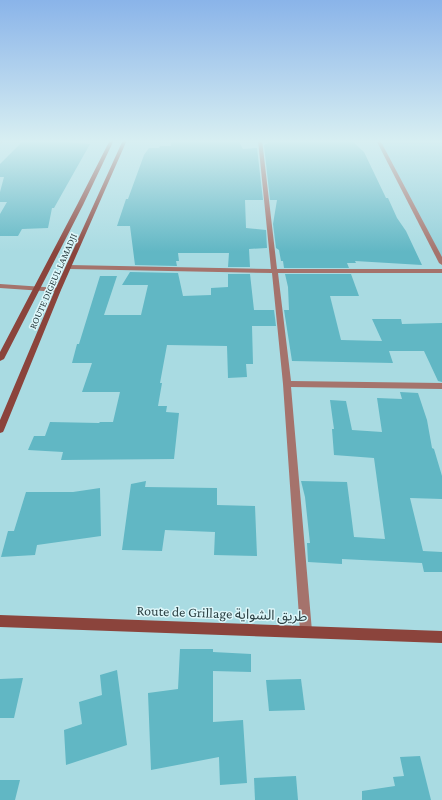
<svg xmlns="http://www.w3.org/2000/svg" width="442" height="800" font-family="'Crimson Pro','Noto Sans Arabic',serif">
  <rect width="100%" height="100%" fill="#a9dbe2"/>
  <!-- built -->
  <path fill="#95d0da" d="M377 140H442V259Z"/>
  <!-- building -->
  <g fill="#61b7c4">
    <path d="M171 140H238L243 149 257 148 263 200H245L246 228 266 230 267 248 249 249 250 267H228L229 253H178L179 261H176L177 266 135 265 130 226H117L126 199H128L144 155 149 148H159L160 146H171Z"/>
    <path d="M269 140H351L364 152 386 198H388L397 218 406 231 422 265 355 261 356 263H347L349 268H284L283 261H281L279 250 276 248 273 224 277 200H270L264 145 268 143Z"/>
    <path d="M23 141H52L90 144 54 208H52L48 228 22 229 18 236H0V214L7 202H0V192L4 177H0V164Z"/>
    <path d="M130 272 178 273 183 296 211 295V288L228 287V274H250L254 310H274L276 326H252L253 364H246L247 377 228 378 227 346 167 345 160 383H162L158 406H167L166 412 179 413 174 459 61 460 63 452 28 450 34 436H45L50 422 99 423 100 422H113L120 392H82L92 363H72L77 344H79L100 276H117L104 315H141L148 285H122Z"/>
    <path d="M285 274H351L359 296H330L341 340 382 341 372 319H401L402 324 442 323V382L438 381 424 351H389L393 363 292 361 284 310H289L288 287Z"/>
    <path d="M400 392 418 393 427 420 432 448 434 449 442 476V499L410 498 423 551 442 552V572H424L422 563 342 559V564L308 562 307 543H310L305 497 301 481 347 482 354 537 385 539 374 458 334 455 332 429H334L330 400 346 401 352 430 382 432 377 398 402 399Z"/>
    <path d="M146 481 145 487 217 488V505L255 506 257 556 214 555 215 532 165 530 162 551 122 550 131 484Z"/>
    <path d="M100 488 101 536 37 545 35 555 1 557 8 531H14L26 492H73Z"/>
    <path d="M180 649H213V652L251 654V672L213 671V722L243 720 247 783 220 785 219 757 151 770 148 693 178 689Z"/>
    <path d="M117 670 127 745 66 765 64 730 82 724 79 702 102 695 100 675Z"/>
    <path d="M23 678 14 718H0V679Z"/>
    <path d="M301 679 305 710 269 711 266 680Z"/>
    <path d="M420 756 431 800H362V791L395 786 393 777 404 776 400 757Z"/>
    <path d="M296 776 298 800H255L254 778Z"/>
    <path d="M0 780H20L15 800H0Z"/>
  </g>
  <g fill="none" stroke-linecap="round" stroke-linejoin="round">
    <!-- street -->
    <g fill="#a5736c" fill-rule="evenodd">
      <path d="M1 140H5L0 144Z"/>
      <path d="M95 140H113C109 142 99 142 95 140Z"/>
      <path d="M258 140H262L277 269H442V273H278L291 381 442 383V389L291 387 312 631 310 635 306 637 302 635 300 631 283 384 272 273 69 269 66 267 69 265 271 269Z"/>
      <path d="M376 140H380L442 257V265L439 263Z"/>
      <path d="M0 284 58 288 61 290 58 292 0 288Z"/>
    </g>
    <!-- secondary -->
    <g fill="#8b443c" fill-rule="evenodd">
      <path d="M110 140H114L83 205 4 359 0 361V352L77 205Z"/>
      <path d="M123 140H127L61 290 4 430 3 432 0 433V420L55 290Z"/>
      <path d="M0 615 442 631V643L0 627Z"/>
    </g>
  </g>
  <!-- sky -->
  <linearGradient id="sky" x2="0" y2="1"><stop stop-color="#8ab4e9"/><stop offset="0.56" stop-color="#d8eff2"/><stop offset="1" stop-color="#d8eff2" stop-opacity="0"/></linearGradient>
  <rect width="442" height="252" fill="url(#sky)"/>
  <g text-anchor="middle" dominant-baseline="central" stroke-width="3" stroke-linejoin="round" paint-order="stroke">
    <!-- far-street labels -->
    <g font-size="10" fill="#2a3f42" stroke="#def7fa">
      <text transform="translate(53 281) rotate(-66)">ROUTE DIGEUL LAMADJI</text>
    </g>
    <!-- near-street labels -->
    <g font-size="14" fill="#2a3f42" stroke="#def7fa">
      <text transform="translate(222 613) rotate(2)">Route de Grillage طريق الشواية</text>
    </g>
  </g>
</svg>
